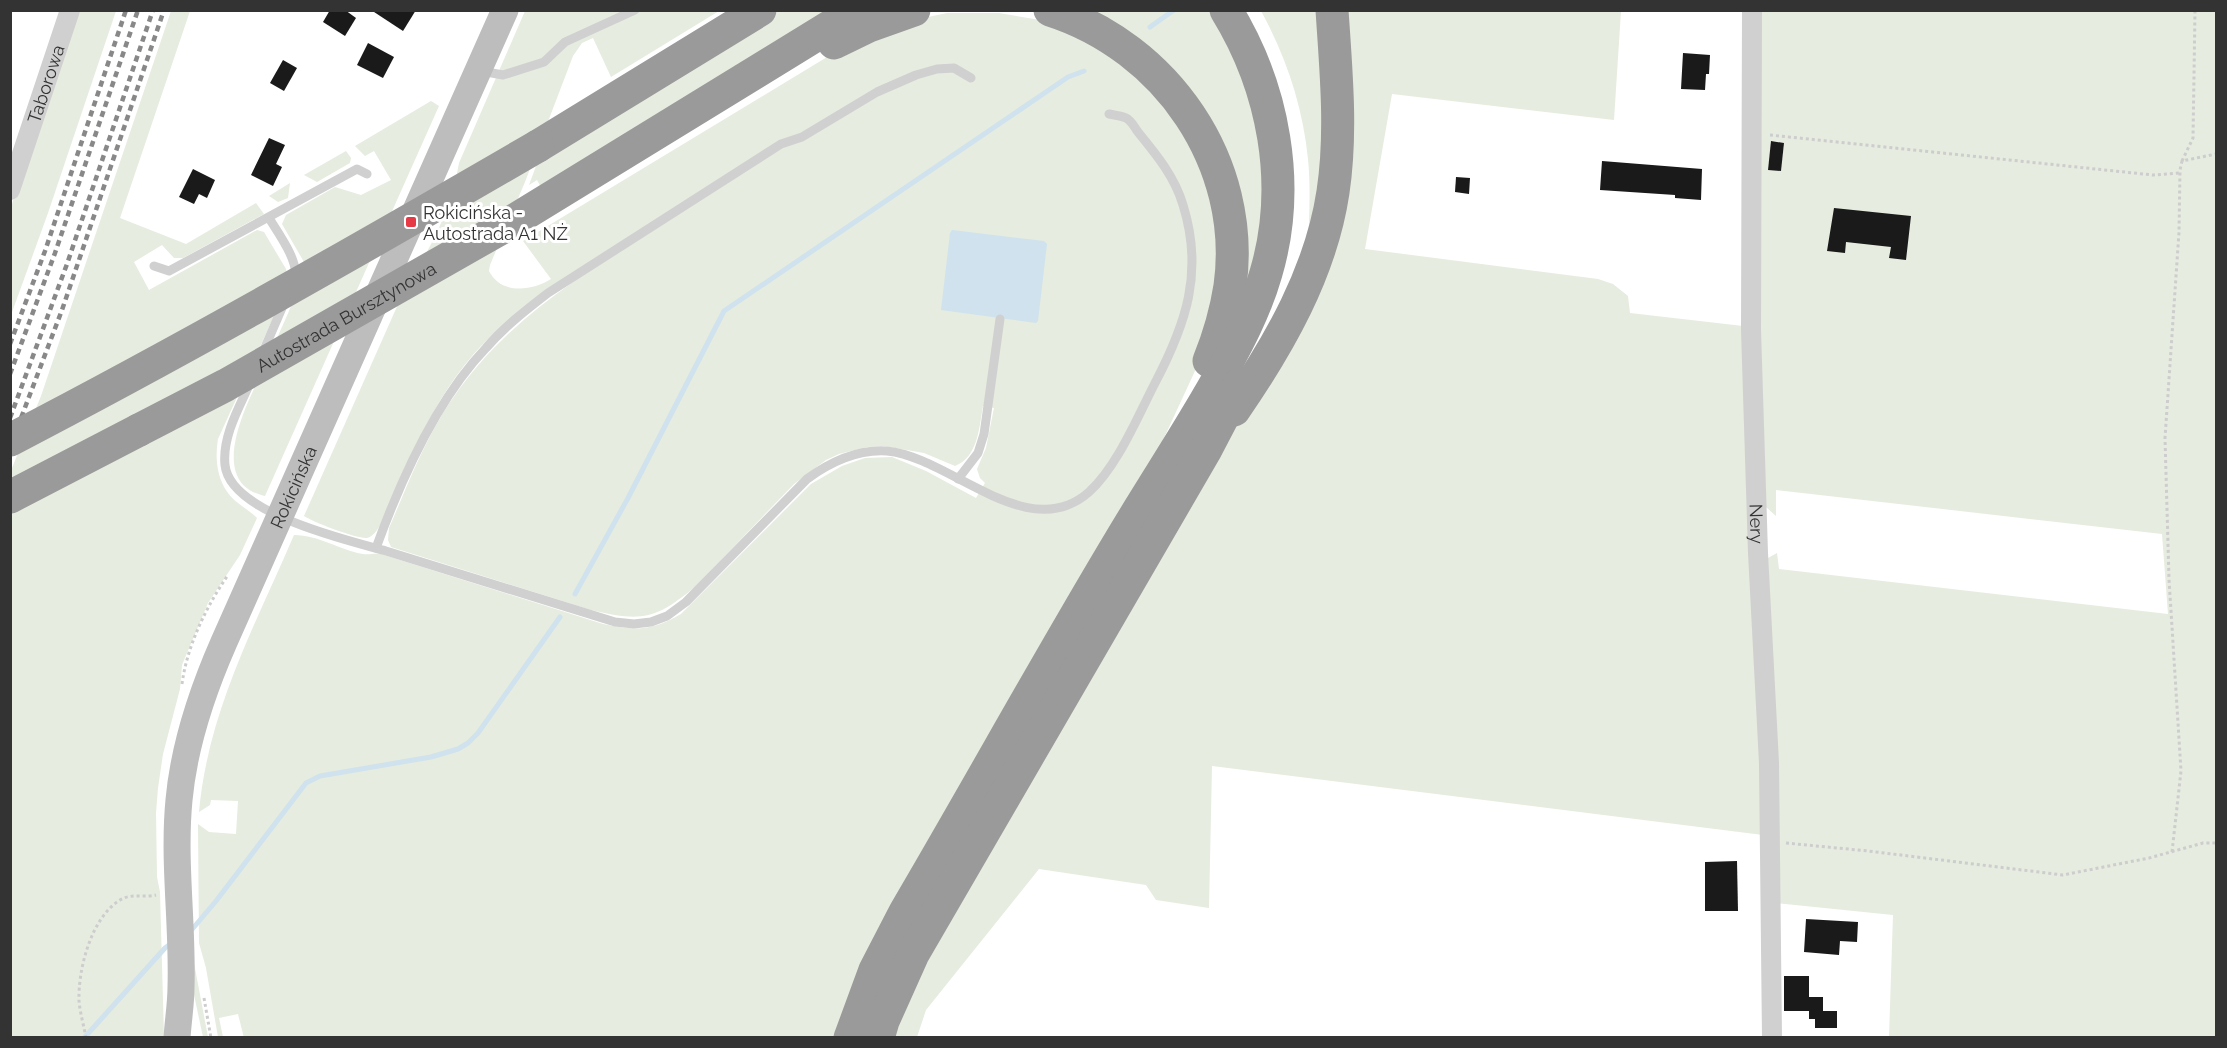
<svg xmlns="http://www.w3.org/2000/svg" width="2227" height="1048" font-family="Raleway,sans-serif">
  <rect width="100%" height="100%" fill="#fff"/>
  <!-- green -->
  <g fill="#e6ecdf" fill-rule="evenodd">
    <path d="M75 11H116L48 213 11 315V207Z"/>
    <path d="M171 11H190L120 218 186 244 256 203 264 214 183 258H174L162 245 134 262 149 290 257 230 264 232 286 269 289 283 218 439C214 462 218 488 238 503 244 508 251 512 257 518L240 555 208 603 182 665 180 689 163 754 158 788 156 813 157 877 160 892 164 1037H11L10 473 41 396Z"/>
    <path d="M525 11H719L611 77 593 38 582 43 573 56 525 182 490 265 489 271C501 295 532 291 551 279L523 241 837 51 914 20 947 13H999L1046 21 1081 34 1149 81 1208 175 1221 259 1201 358 1157 453 838 1037 244 1038 238 1014 219 1018 223 1037H218L206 968 199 943 198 824 209 832 236 834 238 801 211 800 210 805 199 812C208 711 255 626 294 535 319 535 339 550 363 554 369 555 374 553 381 554L603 624C635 631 653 631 681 614L811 484 842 466 865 458 892 457 926 471 976 498 985 483 980 478 977 469 986 448 994 408 983 406C979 428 978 457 955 466L924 453 884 446 867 447 839 454 826 460 794 484 696 586C655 620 642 622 591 610L391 547 388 540 389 528C404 494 417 459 435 427 469 366 516 322 573 282L569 276C543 296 513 316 489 338 437 388 411 457 382 521 379 527 375 536 367 538 357 539 313 522 304 516L407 284C432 248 452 206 459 163Z"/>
    <path d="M779 11H838L543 191 537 180 529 185 539 158Z"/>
    <path d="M1072 11H1214L1247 74 1268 184 1249 291 1228 173Z"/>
    <path d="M1261 11H1322L1327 161 1308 251C1309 220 1311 189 1308 159 1303 107 1286 56 1261 11Z"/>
    <path d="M1346 11H1621L1614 120 1392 94 1365 249 1598 279 1613 284 1628 296 1630 313 1743 326 1763 835 1212 766 1209 908 1156 900 1146 885 1039 869 926 1010 917 1037 890 1038 900 1008 1228 439 1261 387 1318 281Z"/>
    <path d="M1760 11H2216V1037H1889L1893 915 1776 903 1768 558 1777 553 1779 569 2168 614 2162 534 1776 490V516L1766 507 1756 194ZM1772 141 1784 143 1781 171 1768 169Z"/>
    <path d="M431 101 439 106 265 496C206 483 246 406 261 374 272 347 286 321 296 293 300 284 301 272 304 262L282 224 286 215 335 187 361 195 391 180 374 151 365 156 355 146Z"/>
    <path d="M346 151 351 158 350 163 317 182 304 175Z"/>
    <path d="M290 183 288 198 278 202 269 196Z"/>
    <path d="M194 963 208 1037H203L190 976Z"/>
  </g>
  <!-- water -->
  <path fill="#cfe2ee" d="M952 230 1044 241 1047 244 1038 321 1036 323 941 310 950 233Z"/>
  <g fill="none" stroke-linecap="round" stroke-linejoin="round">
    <!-- stream -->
    <g stroke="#cfe2ee" stroke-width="5">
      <path d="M1150 27 1174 10"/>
      <path d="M575 594 628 498 724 311 1068 77 1084 71"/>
      <path d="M189 933 216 901 306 783 320 776 431 757 458 749 468 743 478 733 560 617"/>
      <path d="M84 1038 165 948 173 942"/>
    </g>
  </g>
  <!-- building -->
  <g fill="#1a1a1a">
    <path d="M330 10H345L356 18 345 36 323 22Z"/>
    <path d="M371 10H416L403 31Z"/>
    <path d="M368 43 394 57 383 78 357 65Z"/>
    <path d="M1683 53 1710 55 1709 74H1706L1705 90 1681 89Z"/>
    <path d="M283 60 297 68 284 91 270 83Z"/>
    <path d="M269 138 285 145 276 164 282 167 273 186 251 175Z"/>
    <path d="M1771 141 1784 143 1781 171 1768 170Z"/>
    <path d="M1602 161 1702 169 1701 200 1675 198V195L1600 190Z"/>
    <path d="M193 169 215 180 207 198 199 194 194 204 179 197Z"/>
    <path d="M1456 177 1470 178 1469 194 1455 192Z"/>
    <path d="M1834 208 1911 216 1906 260 1889 258 1891 247 1846 242 1845 253 1827 251Z"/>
    <path d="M1737 861 1738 911H1705V862Z"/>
    <path d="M1806 919 1858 922 1857 942 1840 941 1839 955 1804 952Z"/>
    <path d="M1784 976H1809V997H1823V1011H1837V1028H1815V1019H1809V1011H1784Z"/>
  </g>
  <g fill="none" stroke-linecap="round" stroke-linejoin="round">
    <!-- path -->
    <g stroke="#cdcdcd" stroke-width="3" stroke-dasharray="3 3" stroke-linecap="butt">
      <path d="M1770 135 2153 175 2180 173"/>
      <path d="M2182 161 2193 138 2195 10"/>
      <path d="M182 684C187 646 206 607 228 575"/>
      <path d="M1786 843 1868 851 2063 875 2149 858 2203 843H2216"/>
      <path d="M2172 852 2181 771 2169 579 2165 438 2179 232 2180 170 2182 161 2216 154"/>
      <path d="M204 998 211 1038"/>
      <path d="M86 1038C84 1026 80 1013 79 1001 78 969 91 918 120 900 131 893 144 898 156 895"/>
    </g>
    <!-- service -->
    <g stroke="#d0d0d0" stroke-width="9">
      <path d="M481 71 503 75 544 62 565 42 635 10"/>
      <path d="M269 218C278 233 299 261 295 278"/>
      <path d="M154 266 169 271 357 169 367 174"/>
      <path d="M263 352 285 301"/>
      <path d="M251 381C240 406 222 436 225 465 230 513 346 540 386 551L615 622 634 624 651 622 667 616 686 602 807 479C829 463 858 449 887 451 950 457 1028 546 1089 492 1117 467 1138 416 1155 383 1186 324 1204 272 1183 205 1175 177 1156 154 1138 132 1135 128 1131 120 1126 118 1122 116 1114 115 1109 114"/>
      <path d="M958 479 978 453 984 434 1000 319"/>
      <path d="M376 548C400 482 437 399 486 348 504 327 526 310 548 293L781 144 802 137 877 92 916 75 937 69 954 68 971 78"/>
    </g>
    <!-- minor -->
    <g stroke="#d0d0d0" stroke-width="20">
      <path id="s1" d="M1752 10 1751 330 1758 553 1769 763 1772 1038"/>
      <path id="s2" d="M10 190 70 10"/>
    </g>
    <!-- secondary -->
    <path stroke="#bdbdbd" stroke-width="27" id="s3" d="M177 1038C178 1021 181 1004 181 987 183 925 173 862 179 800 184 745 202 692 224 642L505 10"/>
    <!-- motorway -->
    <g stroke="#9a9a9a" stroke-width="33">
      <path d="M1050 10C1166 47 1247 163 1230 286 1226 312 1219 336 1209 361"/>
      <path d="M834 43 869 26 914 10"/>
      <path d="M538 146 760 10"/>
      <path d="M505 226 857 10"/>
      <path d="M1234 410C1279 345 1321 272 1333 192 1342 132 1336 71 1332 10"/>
      <path d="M10 497 139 430"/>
      <path d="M850 1038 875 970 905 912C978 788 1047 662 1121 539 1152 487 1186 436 1216 383 1235 348 1255 312 1266 273 1292 185 1274 88 1226 10"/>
      <path d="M878 1038 883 1021 913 954 1205 451 1240 384"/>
    </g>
    <!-- rail -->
    <g stroke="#888" stroke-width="4.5" stroke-dasharray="6 4.5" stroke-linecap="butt">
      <path d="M10 344 45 251 126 10"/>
      <path d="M10 374 55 253 138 10"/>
      <path d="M10 418 67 264 153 10"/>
      <path d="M10 447 62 310 164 10"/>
    </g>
    <!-- motorway-bridge -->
    <g stroke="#9a9a9a" stroke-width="33">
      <path id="s4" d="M139 430 226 385 505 226"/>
      <path d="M10 440C189 347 364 247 538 146"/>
    </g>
  </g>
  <!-- markers -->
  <rect fill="#e63946" stroke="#fff" stroke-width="2" x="405" y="216" width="12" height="12" rx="3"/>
  <g text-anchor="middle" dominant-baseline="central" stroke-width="6" stroke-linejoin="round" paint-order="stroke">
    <!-- street labels -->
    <g font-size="18" fill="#333" stroke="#fff">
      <text stroke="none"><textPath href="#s2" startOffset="112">Taborowa</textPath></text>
      <text stroke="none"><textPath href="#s4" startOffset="236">Autostrada Bursztynowa</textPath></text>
      <text stroke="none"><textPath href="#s3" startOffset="573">Rokicińska</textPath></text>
      <text stroke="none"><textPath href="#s1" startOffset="514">Nery</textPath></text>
    </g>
    <!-- poi labels -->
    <g font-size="18" fill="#333" stroke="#fff" text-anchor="start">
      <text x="423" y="212">Rokicińska -<tspan x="423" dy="21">Autostrada A1 NŻ</tspan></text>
    </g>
  </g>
  <!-- border -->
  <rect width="2227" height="1048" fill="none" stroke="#333333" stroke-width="24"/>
</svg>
